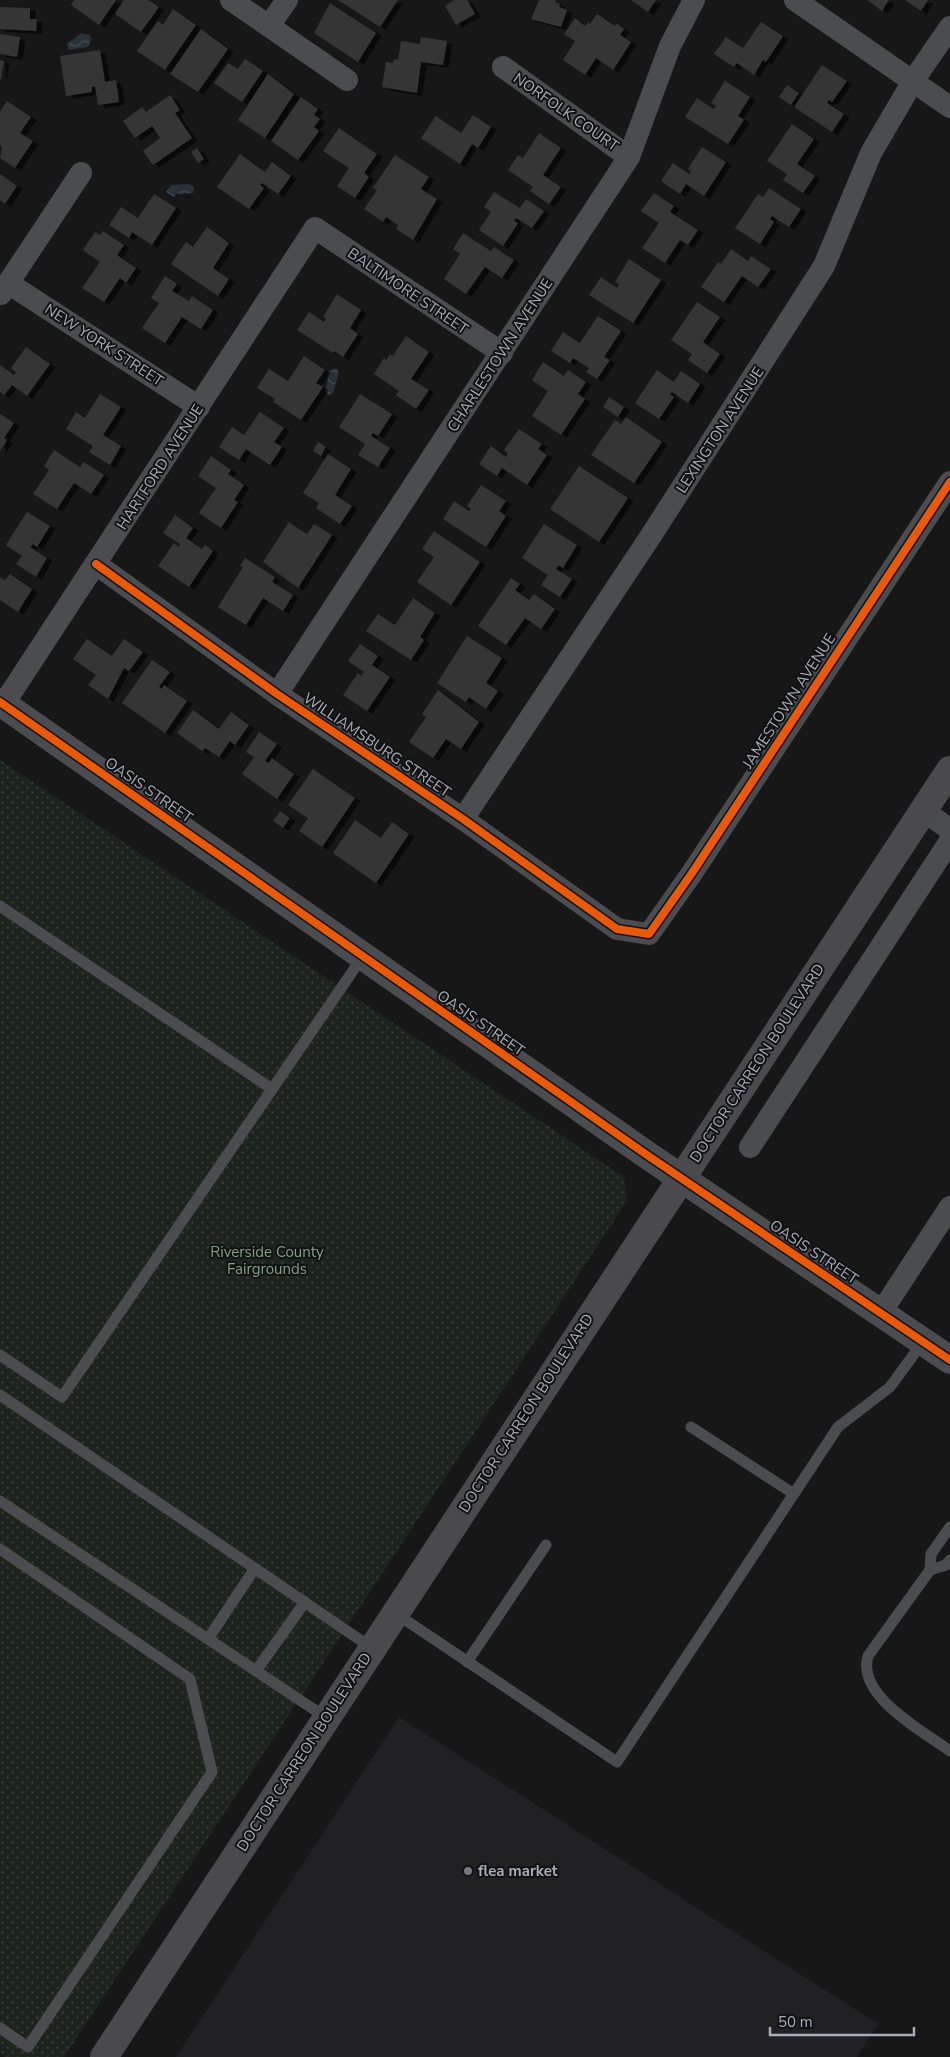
<svg xmlns="http://www.w3.org/2000/svg" width="950" height="2057" font-family="'Nunito Sans',sans-serif">
  <defs>
    <pattern id="park-dots" width="8" height="8" patternUnits="userSpaceOnUse" patternTransform="scale(1.25)"><rect width="8" height="8" fill="#1d241e"/><path d="M2 2h.1M6 6h.1" fill="none" stroke="#3b413d" stroke-width="1.8" stroke-linecap="round"/></pattern>
    <pattern id="water-waves" width="16" height="10" patternUnits="userSpaceOnUse" patternTransform="scale(1.25)"><rect width="16" height="10" fill="#2a3239"/><path d="M0 5q4-4 8 0t8 0" fill="none" stroke="#464d54"/></pattern>
    <filter id="shadow"><feDropShadow dx="5.5" dy="3" stdDeviation="0" flood-color="#0009"/></filter>
  </defs>
  <rect width="100%" height="100%" fill="#171717"/>
  <!-- built -->
  <path fill="#212123" d="M399 1717 878 2024 857 2057H176Z"/>
  <!-- park -->
  <path fill="url(#park-dots)" d="M0 760 624 1177 627 1201 64 2057H5L0 2053Z"/>
  <!-- water -->
  <g fill="url(#water-waves)">
    <path d="M81 33 90 35 91 40 88 47 69 50 67 44Z"/>
    <path d="M190 184 194 187 193 193 176 194 174 197 166 192 171 185Z"/>
    <path d="M336 368 339 372 333 393 328 395 325 390 328 379 327 372Z"/>
  </g>
  <!-- building -->
  <g fill="#353536" filter="url(#shadow)">
    <path d="M74 0H116L99 25 71 5Z"/>
    <path d="M124 0H148L159 7 141 32 115 14Z"/>
    <path d="M338 0H398L380 27Z"/>
    <path d="M454 0H467L475 14 456 25 445 6Z"/>
    <path d="M539 0H556L555 2 560 4 559 7 567 10 561 27 531 19Z"/>
    <path d="M631 0H656L648 12Z"/>
    <path d="M867 0H889L882 11Z"/>
    <path d="M905 0H928L921 11Z"/>
    <path d="M330 3 376 33 358 62 314 33Z"/>
    <path d="M0 7 30 8V19H37L36 31 0 29Z"/>
    <path d="M173 9 196 25 165 70 137 51 158 21 163 25Z"/>
    <path d="M597 14 615 26 616 23 624 29 620 35 631 42 613 70 596 58 585 75 563 60 575 41 564 34 575 18 585 26 588 22 590 24Z"/>
    <path d="M761 22 783 36 766 62 763 60 754 75 737 63 734 67 714 54 726 37 743 48Z"/>
    <path d="M201 29 228 49 198 92 170 74Z"/>
    <path d="M0 34 20 37 17 57 0 54Z"/>
    <path d="M421 37 447 41 443 65 421 62 417 93 382 87 386 62 393 63 394 59 398 60 401 41 420 44Z"/>
    <path d="M100 50 105 82 116 80 119 102 98 105 95 86 92 87V92L66 96 60 56Z"/>
    <path d="M245 59 263 71 242 102 214 83 228 63 238 69Z"/>
    <path d="M0 60 4 61 1 79H0Z"/>
    <path d="M822 65 847 81 832 102 829 100 827 103 844 114 832 132 794 107Z"/>
    <path d="M268 74 294 94 265 138 238 120Z"/>
    <path d="M725 81 750 97 738 116 744 120 728 144 685 117 697 98 714 109 716 106 711 103Z"/>
    <path d="M787 85 799 93 791 105 779 97Z"/>
    <path d="M170 95 180 110 175 113 192 138 153 165 143 151 160 138 152 126 135 138 123 121 142 107 146 112Z"/>
    <path d="M301 97 318 109 314 115 320 119 314 127 319 131 298 160 271 141Z"/>
    <path d="M7 101 31 117 20 133 33 141 15 168 0 158 2 147 0 145V112Z"/>
    <path d="M473 115 491 127 478 148 472 144 460 164 421 138 436 116 461 133Z"/>
    <path d="M792 124 814 139 797 164 815 176 803 193 783 180 787 174 767 161Z"/>
    <path d="M339 128 377 154 364 173 369 177 355 198 337 186 349 168 323 151Z"/>
    <path d="M539 133 561 148 543 175 561 187 549 204 530 191 533 187 508 170 518 155 523 158Z"/>
    <path d="M702 147 726 162 704 196 686 184 680 194 661 181 673 163 689 174 691 171 688 169Z"/>
    <path d="M197 148 204 159 198 163 191 152Z"/>
    <path d="M240 154 265 172 272 162 291 176 278 194 262 183 260 185 264 188 249 209 217 187Z"/>
    <path d="M395 155 429 177 421 189 437 199 413 240 396 229 398 225 386 217 383 222 364 209 377 190 373 188Z"/>
    <path d="M0 174 17 186 5 204 0 200Z"/>
    <path d="M769 188 801 209 789 227 772 216 770 219 774 222 760 244 735 228 758 194 763 197Z"/>
    <path d="M494 192 520 208 526 199 544 211 532 228 516 218 514 221 518 223 503 246 479 230 491 212 484 207Z"/>
    <path d="M654 193 674 206 670 212 698 230 688 245 680 240 665 263 642 248 659 223 641 211Z"/>
    <path d="M154 194 176 208 152 245 132 232 129 238 109 225 121 207 138 218Z"/>
    <path d="M207 227 229 243 213 268 229 279 218 296 171 264 186 242 193 247Z"/>
    <path d="M103 231 124 245 117 255 136 268 126 283 120 278 104 302 82 288 100 262 83 250 95 232 100 235Z"/>
    <path d="M463 233 491 251 494 247 514 260 502 278 485 267 466 294 444 279 460 254 453 249Z"/>
    <path d="M731 249 748 261 751 256 771 269 758 287 742 276 724 302 701 287 718 262 721 264Z"/>
    <path d="M629 259 661 280 633 323 589 295 601 277 617 288 619 284 615 282Z"/>
    <path d="M165 276 177 284 172 291 189 301 192 296 213 310 201 329 182 317 165 343 142 328 159 303 151 298Z"/>
    <path d="M337 294 361 310 350 328 358 334 343 357 334 351 333 353 297 330 309 312 324 322 326 319 323 317Z"/>
    <path d="M697 302 720 317 703 342 720 354 707 373 688 360 692 354 671 340Z"/>
    <path d="M598 316 621 331 604 357 610 360 597 379 586 372 589 368 573 358 570 363 551 351 563 332 580 343Z"/>
    <path d="M406 336 429 352 411 379 429 390 416 409 396 395 399 391 374 374 384 358 386 360 390 354 393 356Z"/>
    <path d="M26 347 50 364 27 396 12 385 4 395 0 392V365L14 375 16 372 11 368Z"/>
    <path d="M304 356 325 370 316 383 323 387 301 420 273 402 275 399 257 388 269 369 288 381Z"/>
    <path d="M543 362 564 376 568 370 586 382 578 394 585 399 561 435 532 416 548 391 532 380Z"/>
    <path d="M657 370 674 382 681 371 700 384 688 403 672 392 670 394 674 397 659 419 635 403Z"/>
    <path d="M100 394 121 407 103 435 121 446 110 465 89 452 93 446 66 429 76 412 85 418Z"/>
    <path d="M360 394 392 414 378 436 373 433 371 436 390 448 378 467 358 455 365 444 339 427Z"/>
    <path d="M609 397 624 407 618 417 603 407Z"/>
    <path d="M260 412 284 428 274 442 282 447 270 465 246 449 239 460 219 447 232 427 244 435Z"/>
    <path d="M0 414 14 423 4 438 7 440 0 451Z"/>
    <path d="M626 417 662 442 634 483 591 455 615 420 621 424Z"/>
    <path d="M519 429 542 444 538 449 547 455 527 485 502 468 497 476 479 464 491 446 506 457 508 453 504 450Z"/>
    <path d="M318 442 326 447 321 456 313 451Z"/>
    <path d="M54 450 80 467 84 462 104 475 91 494 74 483 57 509 33 494 49 470 44 466Z"/>
    <path d="M328 454 351 469 335 495 352 506 340 524 316 508 319 503 303 493Z"/>
    <path d="M211 456 231 470 228 474 244 485 234 500 238 502 221 528 199 513 216 488 198 476Z"/>
    <path d="M579 466 628 498 599 542 550 509Z"/>
    <path d="M481 485 506 501 499 511 506 516 486 547 443 519 454 501 469 511 471 509 467 506Z"/>
    <path d="M27 512 50 526 37 547 33 544 30 547 47 558 36 577 16 564 22 556 6 545Z"/>
    <path d="M175 515 193 528 186 538 202 549 205 545 213 551 189 587 158 566 174 543 178 547 180 544 163 533Z"/>
    <path d="M289 522 307 534 314 524 332 535 298 588 263 562Z"/>
    <path d="M544 524 577 545 563 568 558 565 556 569 572 579 560 597 541 585 548 575 522 558Z"/>
    <path d="M434 531 480 562 451 605 417 582 434 557 422 549Z"/>
    <path d="M245 558 275 577 272 582 293 595 283 611 263 598 246 625 218 607 243 567 240 566Z"/>
    <path d="M10 574 32 589 18 612 0 600V577L5 580Z"/>
    <path d="M511 578 520 584 515 590 529 600 534 594 555 609 541 629 525 618 506 645 478 626Z"/>
    <path d="M413 598 435 613 420 637 424 640 411 660 366 631 378 614 395 625Z"/>
    <path d="M467 636 502 658 486 683 498 691 486 709 469 697 466 702 437 683Z"/>
    <path d="M87 639 112 656 124 639 143 652 129 671 124 668 108 699 88 685 96 675 73 659Z"/>
    <path d="M360 644 378 656 372 665 390 677 367 711 343 695 358 673 361 676 364 672 348 661Z"/>
    <path d="M152 660 170 672 159 687 162 689 164 685 187 701 165 733 122 703Z"/>
    <path d="M438 690 479 722 461 749 446 739 433 758 409 742 426 717 422 714Z"/>
    <path d="M193 710 219 729 231 712 249 725 235 745 230 741 219 757 205 748 202 751 177 733Z"/>
    <path d="M259 732 277 744 265 761 269 763 272 758 294 774 277 799 242 774 254 757 246 752Z"/>
    <path d="M313 769 355 798 322 847 299 831 308 818 288 805Z"/>
    <path d="M280 811 290 818 283 828 273 821Z"/>
    <path d="M355 820 381 838 392 822 409 834 376 883 333 853Z"/>
  </g>
  <g fill="none" stroke-linecap="round" stroke-linejoin="round">
    <!-- service -->
    <g stroke="#4b4c50" stroke-width="11">
      <path d="M0 906 272 1089"/>
      <path d="M0 1355 62 1397 363 956"/>
      <path d="M0 1395 372 1648"/>
      <path d="M691 1427 794 1494"/>
      <path d="M0 1501 327 1718"/>
      <path d="M950 1527 931 1554 930 1570 868 1656C856 1696 923 1731 950 1751"/>
      <path d="M0 1549 190 1679 212 1772 28 2047 0 2028"/>
      <path d="M930 1570 946 1565 950 1560"/>
      <path d="M395 1613 617 1762 838 1427 890 1387 923 1342"/>
      <path d="M208 1639 255 1568"/>
      <path d="M467 1662 546 1545"/>
      <path d="M256 1671 305 1602"/>
    </g>
    <!-- minor -->
    <g stroke="#4b4c50" stroke-width="22">
      <path d="M231 0 347 80"/>
      <path d="M795 0 950 107"/>
      <path d="M269 26 287 0"/>
      <path d="M503 67 629 157"/>
      <path d="M8 283 199 407"/>
      <path d="M1 294 81 173"/>
      <path d="M96 564 277 694 463 819 617 929 649 934 692 873 950 482"/>
      <path d="M277 694 629 157 670 46 694 0"/>
      <path d="M3 705 315 228 502 353"/>
      <path d="M924 811 948 828 950 833"/>
      <path d="M463 819 654 531 824 266 871 153 913 81 950 27"/>
      <path d="M750 1147 950 841"/>
      <path d="M880 1314 950 1207"/>
    </g>
    <!-- tertiary -->
    <path stroke="#4b4c50" stroke-width="28" d="M0 702 647 1155 950 1360"/>
    <!-- secondary -->
    <path stroke="#4a4a4e" stroke-width="28" d="M104 2057 950 770"/>
    <defs>
      <g id="cycleway">
        <path d="M96 564 277 694 463 819 617 929 649 934 692 873 950 482"/>
        <path d="M0 702 647 1155 950 1360"/>
      </g>
    </defs>
    <!-- cycleway casing -->
    <use href="#cycleway" stroke="#111113" stroke-width="11"/>
    <!-- cycleway -->
    <use href="#cycleway" stroke="#e8590c" stroke-width="8"/>
  </g>
  <!-- markers -->
  <circle fill="#757880" stroke="#111113" stroke-width="2" cx="468" cy="1871" r="5"/>
  <g text-anchor="middle" dominant-baseline="central" stroke-width="4" stroke-linejoin="round" paint-order="stroke">
    <!-- street labels -->
    <g font-size="15" fill="#a8adb8" stroke="#111113">
      <text transform="translate(566 112) rotate(35)">NORFOLK COURT</text>
      <text transform="translate(408 291) rotate(34)">BALTIMORE STREET</text>
      <text transform="translate(104 345) rotate(33)">NEW YORK STREET</text>
      <text transform="translate(500 355) rotate(-57)">CHARLESTOWN AVENUE</text>
      <text transform="translate(720 430) rotate(-57)">LEXINGTON AVENUE</text>
      <text transform="translate(160 467) rotate(-57)">HARTFORD AVENUE</text>
      <text transform="translate(789 701) rotate(-57)">JAMESTOWN AVENUE</text>
      <text transform="translate(377 745) rotate(34)">WILLIAMSBURG STREET</text>
      <text transform="translate(149 790) rotate(35)">OASIS STREET</text>
      <text transform="translate(481 1023) rotate(35)">OASIS STREET</text>
      <text transform="translate(757 1063) rotate(-57)">DOCTOR CARREON BOULEVARD</text>
      <text transform="translate(814 1252) rotate(34)">OASIS STREET</text>
      <text transform="translate(526 1413) rotate(-57)">DOCTOR CARREON BOULEVARD</text>
      <text transform="translate(304 1752) rotate(-57)">DOCTOR CARREON BOULEVARD</text>
    </g>
    <!-- park labels -->
    <g font-size="15" fill="#7fa381" stroke="#111113">
      <text x="267" y="1252">Riverside County<tspan x="267" dy="17">Fairgrounds</tspan></text>
    </g>
    <!-- poi labels -->
    <g font-size="15" font-weight="bold" fill="#a8adb8" stroke="#111113" text-anchor="start">
      <text x="478" y="1871">flea market</text>
    </g>
  </g>
  <!-- scale -->
  <path d="M770 2027v8h144v-8" fill="none" stroke="#a8adb8" stroke-width="2.5"/>
  <text x="778" y="2027" font-size="15" fill="#a8adb8" stroke="#111113" stroke-width="4" paint-order="stroke">50 m</text>
</svg>
